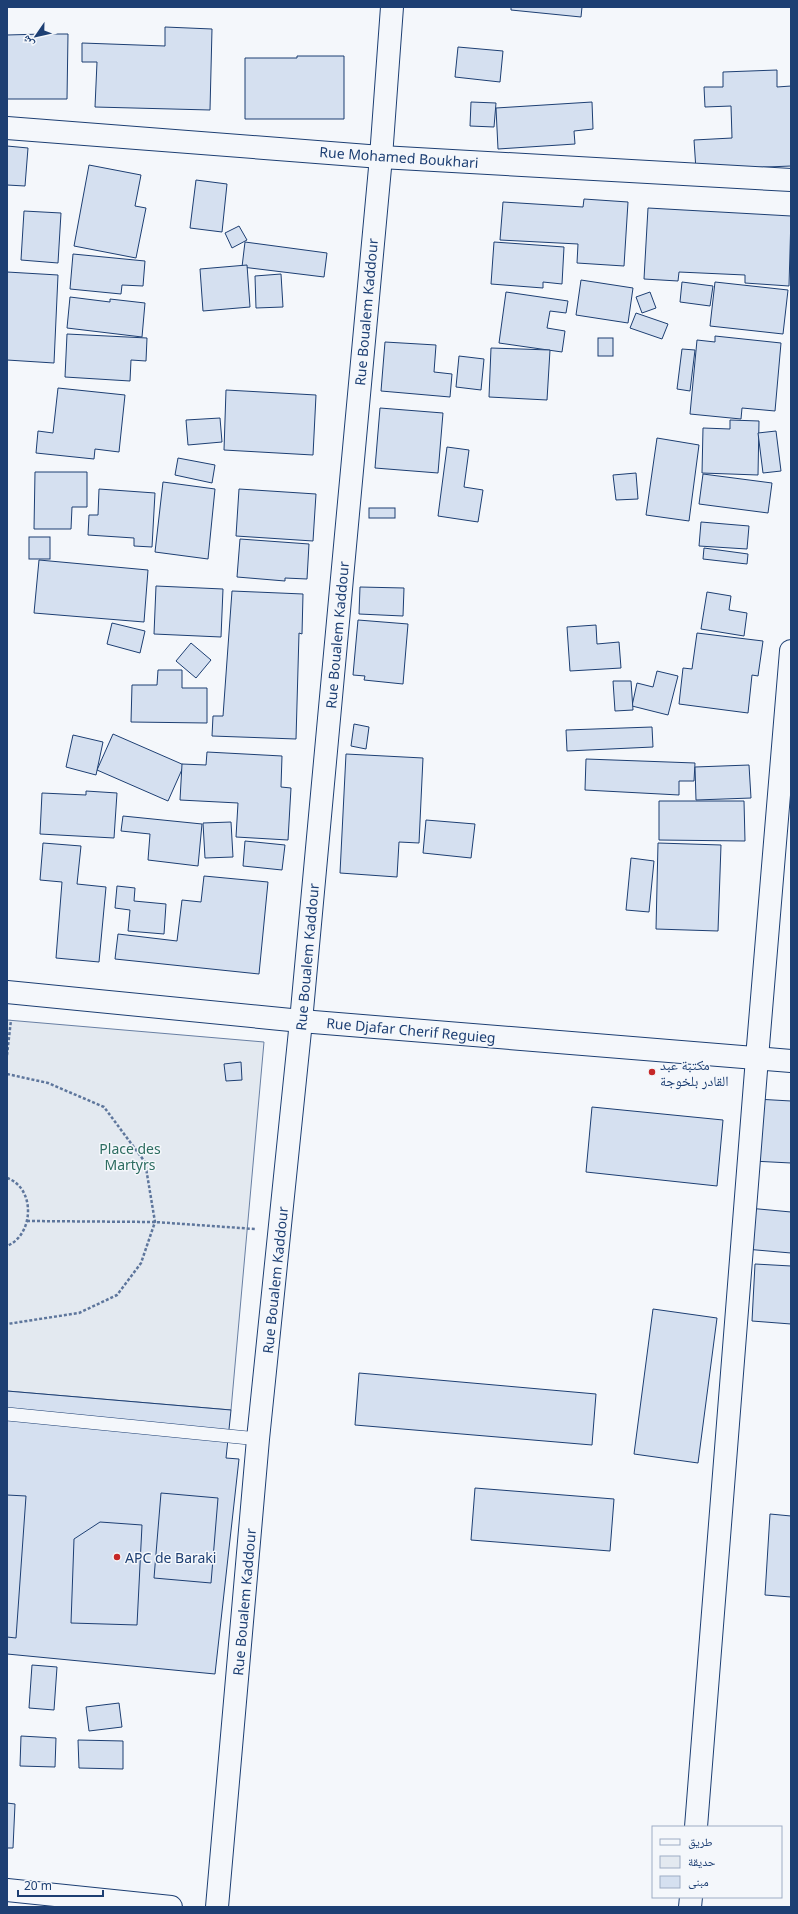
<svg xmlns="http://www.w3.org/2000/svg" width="798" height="1914" font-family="'Noto Sans','Noto Naskh Arabic',sans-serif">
  <rect width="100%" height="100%" fill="#f4f7fb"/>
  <!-- green -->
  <path fill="#e3e9f0" stroke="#687fa3" d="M7 1020 264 1042 231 1410 7 1391Z"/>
  <!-- building -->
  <g fill="#d5e0f0" stroke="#1d3f73">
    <path d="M511 7H582L581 17 511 10Z"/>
    <path d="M165 27 212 29 210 110 95 107 97 62H82V43L165 46Z"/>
    <path d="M43 34H68L67 99H7V35Z"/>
    <path d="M458 47 503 51 500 82 455 77Z"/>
    <path d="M297 56H344V119H245V58H297Z"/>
    <path d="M777 70V87L791 86V166L696 170 694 140 732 138 731 106 705 107 704 87H723V72Z"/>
    <path d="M471 102 496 103 494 127 470 126Z"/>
    <path d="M592 102 593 129 574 131 575 144 498 149 496 108Z"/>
    <path d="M7 146 28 148 25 186 7 185Z"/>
    <path d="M89 165 141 175 135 206 146 208 136 258 74 246Z"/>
    <path d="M196 180 227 184 222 232 190 228Z"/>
    <path d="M584 199 628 202 624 266 577 263 578 244 500 240 503 202 583 207Z"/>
    <path d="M648 208 791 216 789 286 745 283V275L679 272 678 281 644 279Z"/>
    <path d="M24 211 61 213 58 263 21 260Z"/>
    <path d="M239 226 247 240 232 248 225 233Z"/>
    <path d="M245 242 327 253 324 277 242 267Z"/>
    <path d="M494 242 564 247 562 284 543 282V288L491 284Z"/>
    <path d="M73 254 145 261 143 286 122 285 121 294 70 289Z"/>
    <path d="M247 265 250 307 203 311 200 269Z"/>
    <path d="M7 272 58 275 54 363 7 360Z"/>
    <path d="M281 274 283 307 256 308 255 276Z"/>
    <path d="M581 280 633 288 628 323 576 315Z"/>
    <path d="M682 282 713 286 710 306 680 302Z"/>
    <path d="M715 282 788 290 783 334 710 326Z"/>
    <path d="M506 292 568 301 566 313 550 311 547 328 565 331 562 352 499 343Z"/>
    <path d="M650 292 656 308 642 313 636 297Z"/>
    <path d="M70 297 110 302V299L145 303 142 337 67 328Z"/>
    <path d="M636 313 668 324 662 339 630 328Z"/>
    <path d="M67 334 147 338 146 361 131 360 130 381 65 377Z"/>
    <path d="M715 336 781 343 775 411 742 408 741 419 690 414 697 340 715 342Z"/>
    <rect x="598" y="338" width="15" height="18"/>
    <path d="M385 342 436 345 434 372 452 374 450 397 381 391Z"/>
    <path d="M491 348 550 350 547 400 489 397Z"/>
    <path d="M682 349 695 350 690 391 677 389Z"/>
    <path d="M459 356 484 359 481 390 456 387Z"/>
    <path d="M58 388 125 395 119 452 95 449 94 459 36 453 38 431 53 433Z"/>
    <path d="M226 390 316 395 313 455 224 450Z"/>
    <path d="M380 408 443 413 438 473 375 468Z"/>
    <path d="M220 418 222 442 188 445 186 420Z"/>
    <path d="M730 420 759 421 758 475 702 473 703 428 730 429Z"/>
    <path d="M776 431 781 471 763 473 758 433Z"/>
    <path d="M657 438 699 445 689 521 646 515Z"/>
    <path d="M447 447 469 450 464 487 483 490 478 522 438 516Z"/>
    <path d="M178 458 215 465 212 483 175 475Z"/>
    <path d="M35 472H87V507H72L71 529H34Z"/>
    <path d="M636 473 638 499 616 500 613 475Z"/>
    <path d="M703 474 772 483 768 513 699 504Z"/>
    <path d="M163 482 215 489 208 559 155 552Z"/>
    <path d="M99 489 155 493 152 547 134 546V538L88 535 89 515H98Z"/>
    <path d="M239 489 316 494 313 541 236 536Z"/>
    <rect x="369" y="508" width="26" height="10"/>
    <path d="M701 522 749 526 747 549 699 546Z"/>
    <rect x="29" y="537" width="21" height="22"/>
    <path d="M240 539 309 544 307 579 285 578V581L237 577Z"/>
    <path d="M704 548 748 554 747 564 703 559Z"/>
    <path d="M39 560 148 570 144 622 34 613Z"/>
    <path d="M156 586 223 589 221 637 154 634Z"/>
    <path d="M360 587 404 588 403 616 359 614Z"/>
    <path d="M232 591 303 594 302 634 299 633 296 739 212 736 213 716H223Z"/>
    <path d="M707 592 731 596 729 610 747 613 744 636 701 629Z"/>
    <path d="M358 620 408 624 403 684 364 680 365 676 353 675Z"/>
    <path d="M112 623 145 631 140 653 107 644Z"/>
    <path d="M596 625 597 644 619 642 621 668 570 671 567 627Z"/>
    <path d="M697 633 763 641 758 676 752 675 748 713 679 704 683 668 692 669Z"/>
    <path d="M191 643 211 660 196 678 176 661Z"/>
    <path d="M158 670H182V688H207V723L131 722 132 685H157Z"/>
    <path d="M657 671 678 676 668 715 632 706 637 683 653 687Z"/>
    <path d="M613 681H631L633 710 615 711Z"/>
    <path d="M354 724 369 727 366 749 351 746Z"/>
    <path d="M652 727 653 747 567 751 566 730Z"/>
    <path d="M113 734 184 765 168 801 97 770Z"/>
    <path d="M73 735 103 742 96 775 66 767Z"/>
    <path d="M207 752 282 756 281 787 291 788 288 840 236 837 238 803 180 800 182 764 206 765Z"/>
    <path d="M346 754 423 758 419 843 399 842 397 877 340 873Z"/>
    <path d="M586 759 695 763 694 781H679V795L585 790Z"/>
    <path d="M749 765 751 798 696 800 695 767Z"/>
    <path d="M86 791 117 793 114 838 40 834 42 793 86 795Z"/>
    <path d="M659 801H744L745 841 659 840Z"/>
    <path d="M123 816 202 824 198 866 148 860 150 834 121 831Z"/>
    <path d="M426 820 475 824 471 858 423 853Z"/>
    <path d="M231 822 233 857 205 858 203 823Z"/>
    <path d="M245 841 285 845 282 870 243 866Z"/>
    <path d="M43 843 81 846 77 884 106 887 99 962 56 958 62 882 40 880Z"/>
    <path d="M658 843 721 845 718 931 656 929Z"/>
    <path d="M631 858 654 861 649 912 626 910Z"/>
    <path d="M204 876 268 882 259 974 115 959 118 934 177 941 182 900 201 902Z"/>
    <path d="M117 886 135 888 134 901 166 904 164 934 128 931 130 910 115 908Z"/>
    <path d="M241 1062 242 1080 226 1081 224 1064Z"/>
    <path d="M756 1099 791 1101V1163L752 1161Z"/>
    <path d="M592 1107 723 1120 717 1186 586 1172Z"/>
    <path d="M748 1208 791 1212V1253L745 1249Z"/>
    <path d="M755 1264 791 1266V1324L752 1321Z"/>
    <path d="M653 1309 717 1318 698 1463 634 1454Z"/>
    <path d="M359 1373 596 1394 592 1445 355 1425Z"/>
    <path d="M7 1391 231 1410 226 1458 239 1459 215 1674 7 1654Z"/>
    <path d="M475 1488 614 1499 610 1551 471 1540Z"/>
    <path d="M161 1493 218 1498 211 1583 154 1578Z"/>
    <path d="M7 1495 26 1496 16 1638 7 1637Z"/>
    <path d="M770 1514 791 1516V1597L765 1595Z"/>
    <path d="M100 1522 142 1525 137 1625 71 1623 74 1539Z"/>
    <path d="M32 1665 57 1667 54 1710 29 1708Z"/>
    <path d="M119 1703 122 1727 89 1731 86 1707Z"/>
    <path d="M21 1736 56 1738 55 1767 20 1766Z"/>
    <path d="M78 1740 123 1741V1769L79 1768Z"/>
    <path d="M7 1803 15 1804 13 1848H7Z"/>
  </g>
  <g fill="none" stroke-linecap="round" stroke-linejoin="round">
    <defs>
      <path id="service" d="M7 1414 258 1439"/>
      <g id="minor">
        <path d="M7 128 381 157 791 180"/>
        <path d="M7 992 301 1021 791 1061"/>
        <path d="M696 1827 757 1058 791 651"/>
        <path d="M7 1890 171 1907"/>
        <path d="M217 1907 258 1439 301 1021 381 157 392 7"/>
        <path d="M690 1907 691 1897"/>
      </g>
    </defs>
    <!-- service casing -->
    <use href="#service" stroke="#1d3f73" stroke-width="14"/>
    <!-- minor casing -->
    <use href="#minor" stroke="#1d3f73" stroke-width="24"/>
    <!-- path -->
    <g stroke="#5e769c" stroke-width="2.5" stroke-dasharray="3 2" stroke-linecap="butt">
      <path d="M7 1055 11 1020"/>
      <path d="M7 1074 48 1083 104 1107 145 1162 155 1222 141 1263 117 1295 79 1313 7 1324"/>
      <path d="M7 1178C36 1188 34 1235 7 1246"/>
      <path d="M27 1221 155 1222 255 1229"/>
    </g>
    <!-- service -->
    <use href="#service" stroke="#f4f7fb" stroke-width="13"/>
    <!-- minor -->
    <use href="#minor" stroke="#f4f7fb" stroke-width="22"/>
  </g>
  <!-- markers -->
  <g fill="#c62828" stroke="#f4f7fb" stroke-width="1.5">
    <circle cx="652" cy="1072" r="4"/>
    <circle cx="117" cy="1557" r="4"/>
  </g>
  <g text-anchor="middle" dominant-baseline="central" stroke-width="3" stroke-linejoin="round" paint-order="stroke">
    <!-- street labels -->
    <g font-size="14" fill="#1d3f73" stroke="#f4f7fb">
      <text transform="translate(399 157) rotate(4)">Rue Mohamed Boukhari</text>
      <text transform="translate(366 312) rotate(-85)">Rue Boualem Kaddour</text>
      <text transform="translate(337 635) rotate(-85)">Rue Boualem Kaddour</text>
      <text transform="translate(307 957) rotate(-85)">Rue Boualem Kaddour</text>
      <text transform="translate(411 1030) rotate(5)">Rue Djafar Cherif Reguieg</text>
      <text transform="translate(275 1280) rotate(-84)">Rue Boualem Kaddour</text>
      <text transform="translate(244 1602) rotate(-85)">Rue Boualem Kaddour</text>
    </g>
    <!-- poi labels -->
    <g font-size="14" fill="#1d3f73" stroke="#f4f7fb" text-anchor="start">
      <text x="660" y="1064">مكتبة عبد<tspan x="660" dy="16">القادر بلخوجة</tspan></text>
      <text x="125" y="1557">APC de Baraki</text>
    </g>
    <!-- park labels -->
    <g font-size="14" fill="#2c6c60" stroke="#f4f7fb">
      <text x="130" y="1148">Place des<tspan x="130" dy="16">Martyrs</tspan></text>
    </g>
  </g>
  <!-- border -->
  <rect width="798" height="1914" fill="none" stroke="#1d3f73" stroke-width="16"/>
  <!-- legend -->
  <rect x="652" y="1826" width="130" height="72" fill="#f4f7fb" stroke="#9eadc5"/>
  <rect x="660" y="1839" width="20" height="6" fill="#f4f7fb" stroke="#9eadc5"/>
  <text x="688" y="1846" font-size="12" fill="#1d3f73">طريق</text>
  <rect x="660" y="1856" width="20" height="12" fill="#e3e9f0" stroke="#9eadc5"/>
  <text x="688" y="1866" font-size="12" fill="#1d3f73">حديقة</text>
  <rect x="660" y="1876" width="20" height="12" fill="#d5e0f0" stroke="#9eadc5"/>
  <text x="688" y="1886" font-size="12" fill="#1d3f73">مبنى</text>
  <!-- north arrow -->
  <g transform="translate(36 36) rotate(236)" stroke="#f4f7fb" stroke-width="3" paint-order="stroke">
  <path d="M0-3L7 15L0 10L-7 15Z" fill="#1d3f73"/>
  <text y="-6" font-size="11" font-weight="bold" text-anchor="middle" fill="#1d3f73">ش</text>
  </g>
  <!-- scale -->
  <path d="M18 1890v6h85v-6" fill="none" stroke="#1d3f73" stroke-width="2"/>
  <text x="24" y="1890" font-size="12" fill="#1d3f73" stroke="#f4f7fb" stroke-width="3" paint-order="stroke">20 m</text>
</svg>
